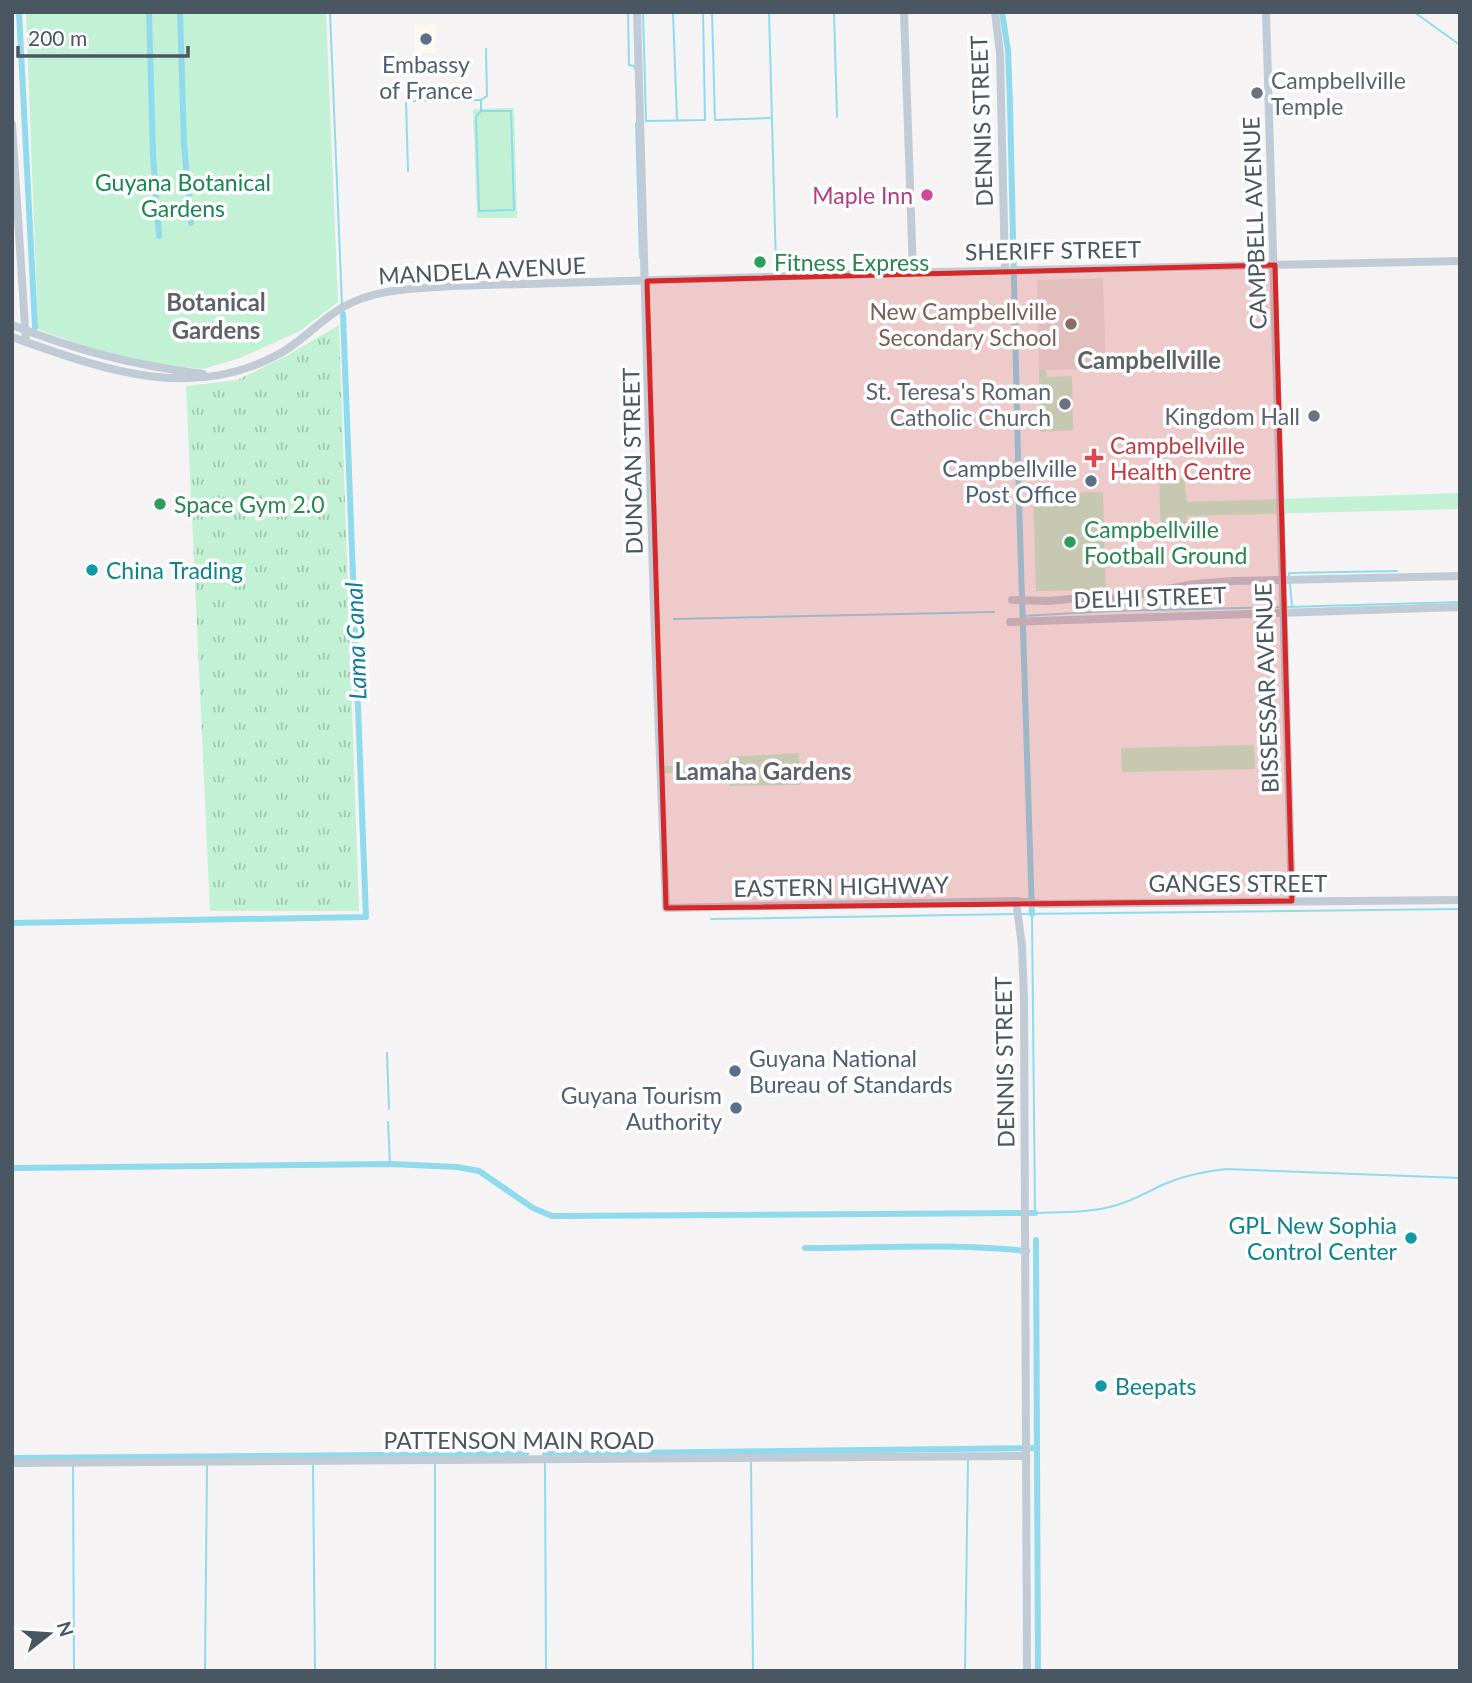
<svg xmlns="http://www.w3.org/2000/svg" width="1472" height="1683" font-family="Lato,sans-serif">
  <defs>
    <pattern id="grass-tufts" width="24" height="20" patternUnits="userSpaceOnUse" patternTransform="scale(1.75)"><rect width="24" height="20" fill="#c3f1d5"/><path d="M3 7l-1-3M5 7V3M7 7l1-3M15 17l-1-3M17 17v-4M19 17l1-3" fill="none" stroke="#a0c6b0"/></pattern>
  </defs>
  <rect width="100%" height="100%" fill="#f5f3f3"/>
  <!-- commercial -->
  <path fill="#fdf9ef" d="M436 24V53H415V25Z"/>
  <!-- education -->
  <path fill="#e6e4e5" d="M1103 278 1106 369 1039 370 1037 280Z"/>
  <!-- grass -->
  <path fill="url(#grass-tufts)" d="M339 325 359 911H210L186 386 237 380 286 356Z"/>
  <!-- green -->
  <g fill="#c3f1d5">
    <path d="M26 12H326L338 302 300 331 240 358 203 369 155 364 94 350 38 329Z"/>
    <path d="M514 108 517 218H477L473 109Z"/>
    <path d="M1039 370H1046L1047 377 1072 376 1073 430 1040 432Z"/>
    <path d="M1165 477 1184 478 1187 502 1460 493V509L1187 516V537C1180 542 1170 543 1163 539L1161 534 1159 480Z"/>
    <path d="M1103 492 1106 590 1036 591 1033 494Z"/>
    <path d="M1254 745 1255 769 1122 772 1121 748Z"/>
    <path d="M799 753 800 785 730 786 720 774 664 773V766H720L731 757Z"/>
  </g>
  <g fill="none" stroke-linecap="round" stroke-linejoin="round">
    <!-- stream -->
    <g stroke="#90daee" stroke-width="2">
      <path d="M330 12 342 305"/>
      <path d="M628 12 629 65 634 66 635 69"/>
      <path d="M643 12 646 121 705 120 703 12"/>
      <path d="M673 12 677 120"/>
      <path d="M712 12 715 120 770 118"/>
      <path d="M769 12 776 265"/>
      <path d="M834 12 837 117"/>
      <path d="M1414 12 1460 45"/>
      <path d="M481 111 476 117 479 211 514 210 511 111H481V100L487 96 486 49"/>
      <path d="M636 123 640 258"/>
      <path d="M408 171 406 101 481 100"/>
      <path d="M1289 578V573L1397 571"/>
      <path d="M1290 584 1292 606"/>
      <path d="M1286 607 1460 602"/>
      <path d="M1023 616 1111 611 1280 607"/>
      <path d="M674 619 994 612"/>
      <path d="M1020 914 1460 909"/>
      <path d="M1032 915 1035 1213C1062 1212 1091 1213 1117 1205 1135 1200 1150 1190 1167 1183 1186 1175 1207 1171 1226 1169L1460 1178"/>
      <path d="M711 919 1014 914"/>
      <path d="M387 1053 389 1109"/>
      <path d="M388 1122 390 1164"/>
      <path d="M435 1462V1671"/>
      <path d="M545 1462 546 1671"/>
      <path d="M751 1462 753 1671"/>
      <path d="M73 1465 74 1671"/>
      <path d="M313 1465 315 1671"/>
      <path d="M205 1671 207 1465"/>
      <path d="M965 1671 968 1458"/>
    </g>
    <!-- canal -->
    <g stroke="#90daee" stroke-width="6">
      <path d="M19 12 35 327"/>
      <path d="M149 12 153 155 159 236"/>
      <path d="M180 12 184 144 191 223"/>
      <path d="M1002 12 1008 50 1010 104 1019 502 1032 914"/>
      <path d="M12 923 366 917 343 314"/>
      <path d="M12 1168 390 1164 457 1167 479 1171 533 1208 552 1216 1035 1213"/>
      <path d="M1036 1240 1038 1671"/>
      <path d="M805 1248C879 1248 953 1243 1027 1251"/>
      <path d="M545 1454 1037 1448"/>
      <path d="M12 1458 526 1454"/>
    </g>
    <!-- secondary -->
    <g stroke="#c1cbd6" stroke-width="8">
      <path d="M637 12 654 610 666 908 1016 901 1042 904 1460 900"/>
      <path d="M904 12 913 273"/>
      <path d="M995 12 1000 53 1005 271"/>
      <path d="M1266 12 1292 901"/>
      <path d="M12 124 26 342"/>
      <path d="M12 325C79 351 132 365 203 374"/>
      <path d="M12 337C100 368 189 403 279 354 302 342 320 320 343 307 377 288 414 289 452 286L934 272 1460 261"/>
      <path d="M1012 600 1048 601 1092 597 1116 599 1194 584 1234 581 1460 576"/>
      <path d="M1010 622 1460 607"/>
      <path d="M1016 901 1022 946 1024 1000 1027 1671"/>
      <path d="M12 1463 1026 1456"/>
    </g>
  </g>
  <!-- marked area -->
  <path fill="#d62828" fill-opacity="0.2" stroke="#d62828" stroke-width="5" stroke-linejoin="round" d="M1275 265 1292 901 666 908 647 281Z"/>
  <!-- markers -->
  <g fill="#5c6f8a" stroke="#fff" stroke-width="2.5">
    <circle cx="426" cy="39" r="7"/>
    <circle cx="1091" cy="481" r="7"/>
    <circle cx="735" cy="1071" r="7"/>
    <circle cx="736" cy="1108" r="7"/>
  </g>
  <g fill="#6b7280" stroke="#fff" stroke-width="2.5">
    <circle cx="1257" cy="93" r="7"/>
    <circle cx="1065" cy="404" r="7"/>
    <circle cx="1314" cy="416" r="7"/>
  </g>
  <circle fill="#d1479c" stroke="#fff" stroke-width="2.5" cx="927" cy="195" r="7"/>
  <g fill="#2e9e5b" stroke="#fff" stroke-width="2.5">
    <circle cx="760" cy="262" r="7"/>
    <circle cx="160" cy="504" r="7"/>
    <circle cx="1070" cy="542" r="7"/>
  </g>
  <circle fill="#8d6e63" stroke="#fff" stroke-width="2.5" cx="1071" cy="324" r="7"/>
  <path fill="#e0444e" stroke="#fff" stroke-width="2.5" d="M1090.5 447.5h7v7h7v7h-7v7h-7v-7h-7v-7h7z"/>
  <g fill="#0f9aa8" stroke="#fff" stroke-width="2.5">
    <circle cx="92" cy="570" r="7"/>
    <circle cx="1411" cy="1238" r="7"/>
    <circle cx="1101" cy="1386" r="7"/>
  </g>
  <g text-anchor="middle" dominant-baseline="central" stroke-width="7" stroke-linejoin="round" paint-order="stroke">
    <!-- service labels -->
    <g font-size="23" fill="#4e5e75" stroke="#fff" text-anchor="end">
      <text x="426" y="64" text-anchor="middle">Embassy<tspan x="426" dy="26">of France</tspan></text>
      <text x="1077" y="468">Campbellville<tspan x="1077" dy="26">Post Office</tspan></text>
      <text x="749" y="1058" text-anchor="start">Guyana National<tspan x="749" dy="26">Bureau of Standards</tspan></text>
      <text x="722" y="1095">Guyana Tourism<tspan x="722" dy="26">Authority</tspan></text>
    </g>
    <!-- worship labels -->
    <g font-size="23" fill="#5b616d" stroke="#fff" text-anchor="end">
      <text x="1271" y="80" text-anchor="start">Campbellville<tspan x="1271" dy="26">Temple</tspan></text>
      <text x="1051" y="391">St. Teresa's Roman<tspan x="1051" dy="26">Catholic Church</tspan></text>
      <text x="1300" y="416">Kingdom Hall</text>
    </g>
    <!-- street labels -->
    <g font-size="23" fill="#4a5661" stroke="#fff">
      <text transform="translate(981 121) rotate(-92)">DENNIS STREET</text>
      <text transform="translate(1254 223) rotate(-92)">CAMPBELL AVENUE</text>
      <text transform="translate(1053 250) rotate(-1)">SHERIFF STREET</text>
      <text transform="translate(482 270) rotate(-3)">MANDELA AVENUE</text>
      <text transform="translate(632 461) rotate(-91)">DUNCAN STREET</text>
      <text transform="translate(1150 597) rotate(-2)">DELHI STREET</text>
      <text transform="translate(1266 688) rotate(-92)">BISSESSAR AVENUE</text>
      <text x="1238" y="883">GANGES STREET</text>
      <text transform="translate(841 886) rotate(-1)">EASTERN HIGHWAY</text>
      <text transform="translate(1004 1062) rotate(-91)">DENNIS STREET</text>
      <text x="519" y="1440">PATTENSON MAIN ROAD</text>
    </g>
    <!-- park labels -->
    <g font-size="23" fill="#17864f" stroke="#fff">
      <text x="183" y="182">Guyana Botanical<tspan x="183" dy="26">Gardens</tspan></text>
    </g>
    <!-- hotel labels -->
    <g font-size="23" fill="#b23c85" stroke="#fff" text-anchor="end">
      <text x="913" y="195">Maple Inn</text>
    </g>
    <!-- leisure labels -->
    <g font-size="23" fill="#27864d" stroke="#fff" text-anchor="start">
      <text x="774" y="262">Fitness Express</text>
      <text x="174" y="504">Space Gym 2.0</text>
      <text x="1084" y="529">Campbellville<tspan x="1084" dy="26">Football Ground</tspan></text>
    </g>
    <!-- education labels -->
    <g font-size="23" fill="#785e54" stroke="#fff" text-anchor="end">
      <text x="1057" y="311">New Campbellville<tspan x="1057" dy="26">Secondary School</tspan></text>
    </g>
    <!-- health labels -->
    <g font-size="23" fill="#be3a42" stroke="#fff" text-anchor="start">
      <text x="1110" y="445">Campbellville<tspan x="1110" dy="26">Health Centre</tspan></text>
    </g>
    <!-- culture labels -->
    <g font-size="23" fill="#0d838f" stroke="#fff" text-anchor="start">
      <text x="106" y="570">China Trading</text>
      <text x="1397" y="1225" text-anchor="end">GPL New Sophia<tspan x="1397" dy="26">Control Center</tspan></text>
      <text x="1115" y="1386">Beepats</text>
    </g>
    <!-- neighbourhood labels -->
    <g font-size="24" font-weight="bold" fill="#5f6368" stroke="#fff">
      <text x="216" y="301">Botanical<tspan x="216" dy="28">Gardens</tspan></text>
      <text x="1149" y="359">Campbellville</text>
      <text x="763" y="770">Lamaha Gardens</text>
    </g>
    <!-- water labels -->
    <g font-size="24" font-style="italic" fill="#0c7c9b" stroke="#fff">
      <text transform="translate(355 641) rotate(-92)">Lama Canal</text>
    </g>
  </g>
  <!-- border -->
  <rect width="1472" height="1683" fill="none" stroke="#4a5661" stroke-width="28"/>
  <!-- north arrow -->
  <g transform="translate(49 1634) rotate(73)" stroke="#ffffff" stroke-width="5" paint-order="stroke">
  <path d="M0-5L12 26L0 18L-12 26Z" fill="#4a5661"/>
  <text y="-10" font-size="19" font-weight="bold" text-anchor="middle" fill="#4a5661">N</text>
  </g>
  <!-- scale -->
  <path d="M18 46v10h170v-10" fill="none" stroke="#4a5661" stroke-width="3.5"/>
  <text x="28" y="46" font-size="21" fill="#4a5661" stroke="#ffffff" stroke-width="5" paint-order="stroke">200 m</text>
</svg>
